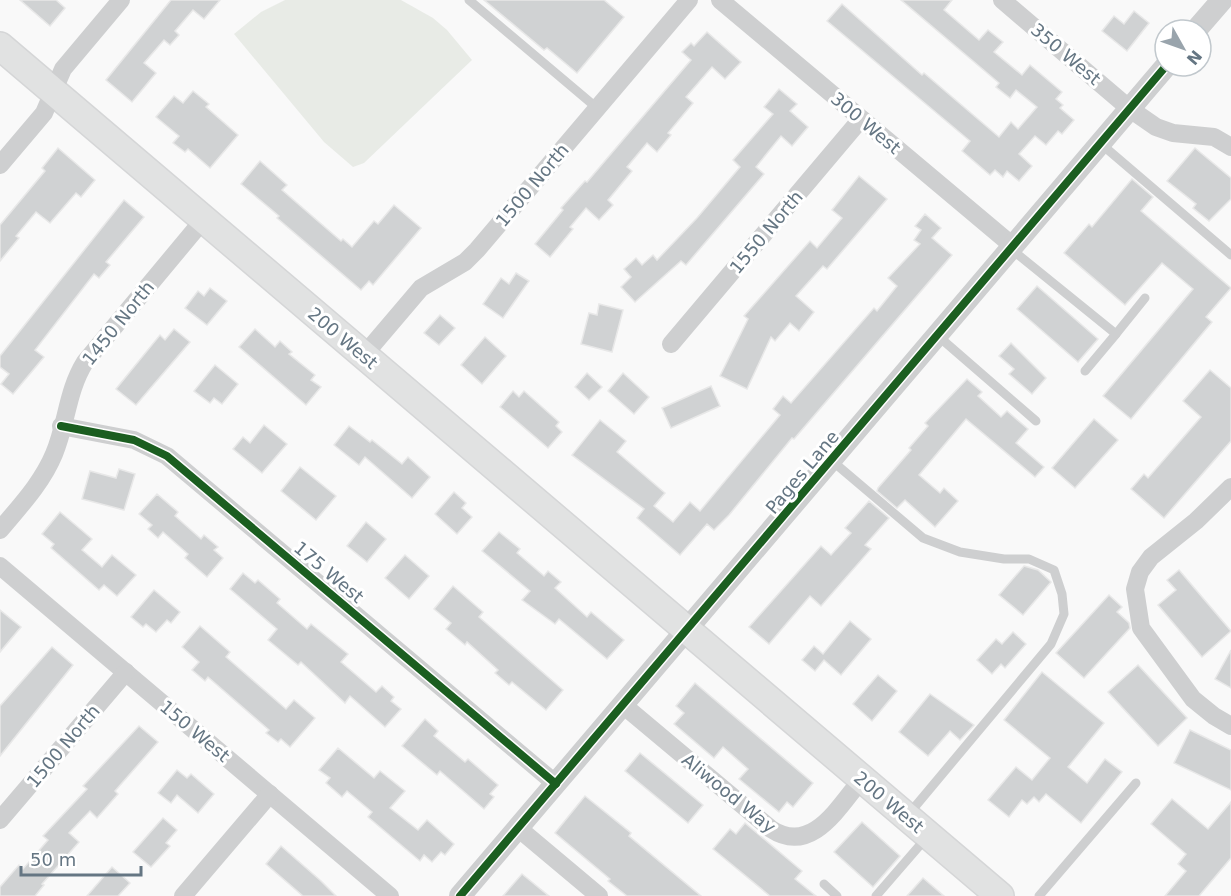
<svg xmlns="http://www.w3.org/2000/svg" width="1231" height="896" font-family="'DejaVu Sans',sans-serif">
  <rect width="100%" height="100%" fill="#f9f9f9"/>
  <!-- green -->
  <path fill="#e8ebe6" d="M285 0H401L433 18 447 30 472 60 364 163 353 167 324 142 234 34 261 12Z"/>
  <!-- building -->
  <g fill="#d0d2d3" stroke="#e8e8e8" stroke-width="1.5">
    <path d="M20 0H56L65 8 50 26Z"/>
    <path d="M171 0H220L204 19 193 10 175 31 179 35 170 45 164 40 144 63 156 73 132 102 106 80Z"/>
    <path d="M484 0H604L624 17 577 73 547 48 544 50Z"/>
    <path d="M901 0H952L944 10 979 40 988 30 1003 42 994 52 1022 75 1030 65 1062 92 1056 99 1063 105 1060 108 1074 120 1062 134 1058 131 1046 145 1035 136 1019 154 1032 166 1019 181 1007 171 1003 177 995 170 990 175 962 151 970 141 827 21 842 4 922 75 924 73 999 137 1011 122 1018 129 1037 107 1016 90 1010 98 996 87 999 83Z"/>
    <path d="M1134 11 1149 23 1127 51 1102 31 1114 16 1124 24Z"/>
    <path d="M707 32 741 62 725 79 712 67 686 97 693 103 668 133 671 135 657 152 647 143 627 167 632 171 608 200 613 205 599 220 586 208 570 227 573 229 550 257 535 244 563 210 561 208 585 181 587 182 691 60 682 52 691 43 694 46Z"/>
    <path d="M779 89 797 104 790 111 808 127 792 146 781 136 756 167 764 174 686 265 681 261 635 302 621 287 631 277 624 269 636 258 642 265 653 255 657 260 697 218 740 167 733 160 773 114 764 107Z"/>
    <path d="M193 91 209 104 206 107 238 135 210 168 188 149 185 152 173 143 179 136 156 117 174 96 183 103Z"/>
    <path d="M58 148 95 180 81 197 76 193 50 223 36 212 16 236 19 238 0 261V225L45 171 42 168Z"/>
    <path d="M1195 148 1231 178V199L1209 221 1193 208 1196 204 1167 181Z"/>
    <path d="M260 161 287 185 282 190 341 241 343 239 352 247 374 221 378 224 394 205 421 228 373 285 369 281 361 290 277 218 279 216 241 184Z"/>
    <path d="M859 176 887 199 827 269 823 266 796 296 814 312 799 331 790 323 775 341 771 337 747 389 720 376 748 319 744 316 810 241 817 248 842 218 832 210Z"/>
    <path d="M1132 179 1153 197 1141 211 1231 288 1206 317 1212 322 1131 419 1103 396 1193 289 1162 263 1125 305 1064 253 1089 224 1092 227Z"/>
    <path d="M124 200 144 217 106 262 110 265 99 278 94 274 35 350 44 357 13 394 1 384 9 374 0 367V356Z"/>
    <path d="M925 214 941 228 932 238 952 255 794 439 792 438 729 515 714 530 707 524 680 555 637 518 644 509 572 455 600 420 626 441 617 452 665 493 654 506 673 522 690 502 700 511 780 415 773 409 783 396 791 403 874 308 877 311 897 286 888 278 920 244 914 240 921 230 915 226Z"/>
    <path d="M516 273 529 281 503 318 483 304 501 278 509 284Z"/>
    <path d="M1037 286 1098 339 1078 362 1017 309Z"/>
    <path d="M210 288 227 301 207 325 185 308 198 291 204 296Z"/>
    <path d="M599 304 623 310 612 352 581 344 589 313 597 315Z"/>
    <path d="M440 315 455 328 439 345 424 333Z"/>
    <path d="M174 329 190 342 136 405 116 389 160 335 165 340Z"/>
    <path d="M255 329 275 347 280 341 292 352 289 354 315 375 311 380 321 387 306 405 239 347Z"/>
    <path d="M485 337 506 356 482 384 461 365Z"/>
    <path d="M1011 343 1046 378 1032 394 1009 374 1014 369 999 356Z"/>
    <path d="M215 365 238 384 222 404 214 398 210 403 194 391Z"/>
    <path d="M1210 370 1231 388V441L1164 518 1131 489 1144 474 1148 478 1201 417 1183 401Z"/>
    <path d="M587 373 602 387 589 400 575 387Z"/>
    <path d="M623 373 649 397 634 414 608 391Z"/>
    <path d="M967 379 982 392 978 396 1001 417 1007 411 1028 429 1016 443 1044 467 1035 477 966 419 919 475 940 493 944 488 958 501 935 527 905 500 897 508 877 491 878 488 911 450 909 448 928 426 925 423Z"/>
    <path d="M711 386 720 406 671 428 662 408Z"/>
    <path d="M513 391 519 397 524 391 559 422 556 426 562 432 548 448 500 407Z"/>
    <path d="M1094 419 1118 440 1075 488 1052 468Z"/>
    <path d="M264 425 287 444 262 473 233 449 243 437 250 443Z"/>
    <path d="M349 426 370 442 372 440 402 464 408 457 430 477 412 498 365 457 359 465 334 445Z"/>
    <path d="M300 467 336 496 316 520 281 491Z"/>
    <path d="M119 469 135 474 124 510 82 499 90 471 116 478Z"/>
    <path d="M454 492 466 503 462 508 472 517 457 534 435 514Z"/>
    <path d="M157 494 178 512 175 516 201 539 204 535 218 547 214 550 223 558 207 577 185 558 188 554 163 532 158 538 148 529 152 525 139 514Z"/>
    <path d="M869 501 889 518 865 545 871 549 821 606 810 596 769 644 749 627 821 546 831 555 851 533 845 528Z"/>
    <path d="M60 512 92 539 82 550 102 567 112 555 136 575 117 596 104 585 99 590 51 548 54 544 42 534Z"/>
    <path d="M366 522 386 539 367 562 347 546Z"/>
    <path d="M499 532 520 549 517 553 544 576 548 571 561 582 555 588 587 617 591 612 624 640 607 659 559 619 555 624 522 600 530 591 482 551Z"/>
    <path d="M405 555 429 576 409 599 385 578Z"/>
    <path d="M1024 566 1038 570 1051 582 1023 615 999 595Z"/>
    <path d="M1179 570 1231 631 1202 657 1158 605 1176 590 1167 580Z"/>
    <path d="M243 573 255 583 258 580 280 599 277 603 307 629 311 624 348 654 341 662 376 692 382 686 394 697 391 701 401 709 385 727 350 696 345 703 301 662 298 665 268 640 277 629 230 589Z"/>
    <path d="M453 586 483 612 479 617 563 690 546 710 512 682 509 685 495 673 498 670 467 642 465 645 446 629 451 623 434 609Z"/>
    <path d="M154 590 180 612 171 623 167 620 156 632 146 624 143 627 131 617Z"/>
    <path d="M1109 595 1122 607 1117 612 1129 623 1130 628 1084 678 1056 653Z"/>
    <path d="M0 610 21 627 0 652Z"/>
    <path d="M850 621 871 639 841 675 824 660 815 671 802 660 814 646 823 654Z"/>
    <path d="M200 626 230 652 226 657 286 709 294 700 315 718 290 747 281 739 278 742 266 733 269 730 208 677 205 681 192 670 199 662 182 647Z"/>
    <path d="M1013 632 1026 644 1005 668 1001 664 992 674 977 660 996 639 1002 644Z"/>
    <path d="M52 647 73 665 0 756V706Z"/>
    <path d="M1231 650V688L1215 679Z"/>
    <path d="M1138 665 1187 718 1158 746 1108 692Z"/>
    <path d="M1042 672 1104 723 1068 767 1087 783 1105 759 1122 772 1081 823 1046 794 1039 802 1034 797 1027 804 1022 800 1009 817 988 800 1016 767 1032 780 1050 758 1004 720Z"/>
    <path d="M878 675 897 691 872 721 853 704Z"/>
    <path d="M695 683 813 783 793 807 787 802 779 812 739 779 748 769 723 747 714 758 674 724 684 713 676 706Z"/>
    <path d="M930 694 974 725 960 740 950 731 928 756 899 732Z"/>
    <path d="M425 719 438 731 434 736 465 762 468 759 498 785 490 794 494 797 484 809 440 771 437 775 402 746Z"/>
    <path d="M139 726 158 742 115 791 118 794 97 818 90 811 69 833 79 842 42 884 44 885 35 896H0V887L19 865 23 869 48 840 43 836 87 789 83 786Z"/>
    <path d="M1190 730 1231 750V790L1174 763Z"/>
    <path d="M338 748 374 778 380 771 405 791 390 808 418 830 427 820 454 844 445 855 441 852 432 862 424 855 420 861 368 817 372 812 347 791 342 797 326 783 330 778 319 770Z"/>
    <path d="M640 753 703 805 688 823 625 771Z"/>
    <path d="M177 770 187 778 191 774 214 794 198 813 177 795 171 803 158 793Z"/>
    <path d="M585 796 631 833 629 836 701 896H627L608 881 610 879 555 833Z"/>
    <path d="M1172 799 1208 829 1231 802V858L1199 896H1165L1186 871 1178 864 1186 854 1151 824Z"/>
    <path d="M163 818 177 830 166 843 170 846 151 867 133 852Z"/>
    <path d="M862 822 900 856 873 887 834 852Z"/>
    <path d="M745 823 802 871 795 879 816 896H770L713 849 730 829 736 834Z"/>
    <path d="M281 846 321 881 336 896H303L266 864Z"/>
    <path d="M112 867 130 883 118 896H87Z"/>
    <path d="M522 874 549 896H503Z"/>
    <path d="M923 878 944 896H907Z"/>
  </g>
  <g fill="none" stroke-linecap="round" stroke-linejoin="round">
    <defs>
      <path id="secondary" d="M0 46 1000 896"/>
    </defs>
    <!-- secondary casing -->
    <use href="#secondary" stroke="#d5d6d7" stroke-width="30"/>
    <!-- service -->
    <g stroke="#cecfd0" stroke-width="9">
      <path d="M469 0 597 108"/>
      <path d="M1100 143 1231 255"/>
      <path d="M1011 249 1116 334 1145 298"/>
      <path d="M938 336 1036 421"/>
      <path d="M1085 371 1116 334"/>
      <path d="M831 460 923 538 960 552 1004 559H1029L1054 570 1062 594 1064 614 1051 644 908 815"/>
      <path d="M824 884 837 896"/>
      <path d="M876 896 927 837"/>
      <path d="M1039 896 1136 783"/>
    </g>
    <!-- minor -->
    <g stroke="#cecfd0" stroke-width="18">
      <path d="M720 0 1013 246"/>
      <path d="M1002 0 1130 109 1156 127 1173 133 1214 137 1231 147"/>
      <path d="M0 165 44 113 63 69 121 0"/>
      <path d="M671 344 861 119"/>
      <path d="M364 355 421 288 465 262 477 250 689 0"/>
      <path d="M61 426 134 440 167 456 556 784"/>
      <path d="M1231 487 1196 521 1151 557 1140 572 1135 589 1141 628 1193 699 1214 716 1231 726"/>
      <path d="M0 530C20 506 42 483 54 454 67 423 67 391 85 362L204 219"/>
      <path d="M0 566 390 896"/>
      <path d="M623 705 771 829C812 856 839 806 862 779"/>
      <path d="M0 820 126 672"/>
      <path d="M518 828 599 896"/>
      <path d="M183 896 270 794"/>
    </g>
    <!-- tertiary -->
    <g stroke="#cecfd0" stroke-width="22">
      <path d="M1196 30 1222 0"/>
      <path d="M460 896 1166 66"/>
    </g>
    <!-- secondary -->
    <use href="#secondary" stroke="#e1e2e2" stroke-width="27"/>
    <defs>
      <g id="cycleway">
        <path d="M61 426 134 440 167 456 556 784"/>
        <path d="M460 896 1166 66"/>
      </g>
    </defs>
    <!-- cycleway casing -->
    <use href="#cycleway" stroke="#fff" stroke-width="11"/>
    <!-- cycleway -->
    <use href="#cycleway" stroke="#1b5e20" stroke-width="8"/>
  </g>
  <g text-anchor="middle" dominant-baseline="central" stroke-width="6" stroke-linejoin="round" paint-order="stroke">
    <!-- street labels -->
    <g font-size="18" fill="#657683" stroke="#fff">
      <text transform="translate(1066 54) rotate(40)">350 West</text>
      <text transform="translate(866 123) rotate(40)">300 West</text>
      <text transform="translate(532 185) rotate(-50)">1500 North</text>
      <text transform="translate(766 232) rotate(-50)">1550 North</text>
      <text transform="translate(118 323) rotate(-51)">1450 North</text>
      <text transform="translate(343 338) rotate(40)">200 West</text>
      <text transform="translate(802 472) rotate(-50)">Pages Lane</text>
      <text transform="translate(329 572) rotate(40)">175 West</text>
      <text transform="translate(195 731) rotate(40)">150 West</text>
      <text transform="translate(63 746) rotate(-50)">1500 North</text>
      <text transform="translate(729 793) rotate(39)">Aliwood Way</text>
      <text transform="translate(889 802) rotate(40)">200 West</text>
    </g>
  </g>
  <!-- north arrow -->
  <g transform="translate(1183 48) rotate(130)"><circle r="28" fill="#ffffff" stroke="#c1c8cd" stroke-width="1.5"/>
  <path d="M0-4.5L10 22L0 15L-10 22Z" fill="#99a4ac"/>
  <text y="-9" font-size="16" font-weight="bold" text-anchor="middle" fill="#657683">N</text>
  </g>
  <!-- scale -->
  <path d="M21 866v9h120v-9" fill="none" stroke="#657683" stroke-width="3"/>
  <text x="30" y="866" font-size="18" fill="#657683" stroke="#ffffff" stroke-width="4.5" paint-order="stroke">50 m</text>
</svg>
